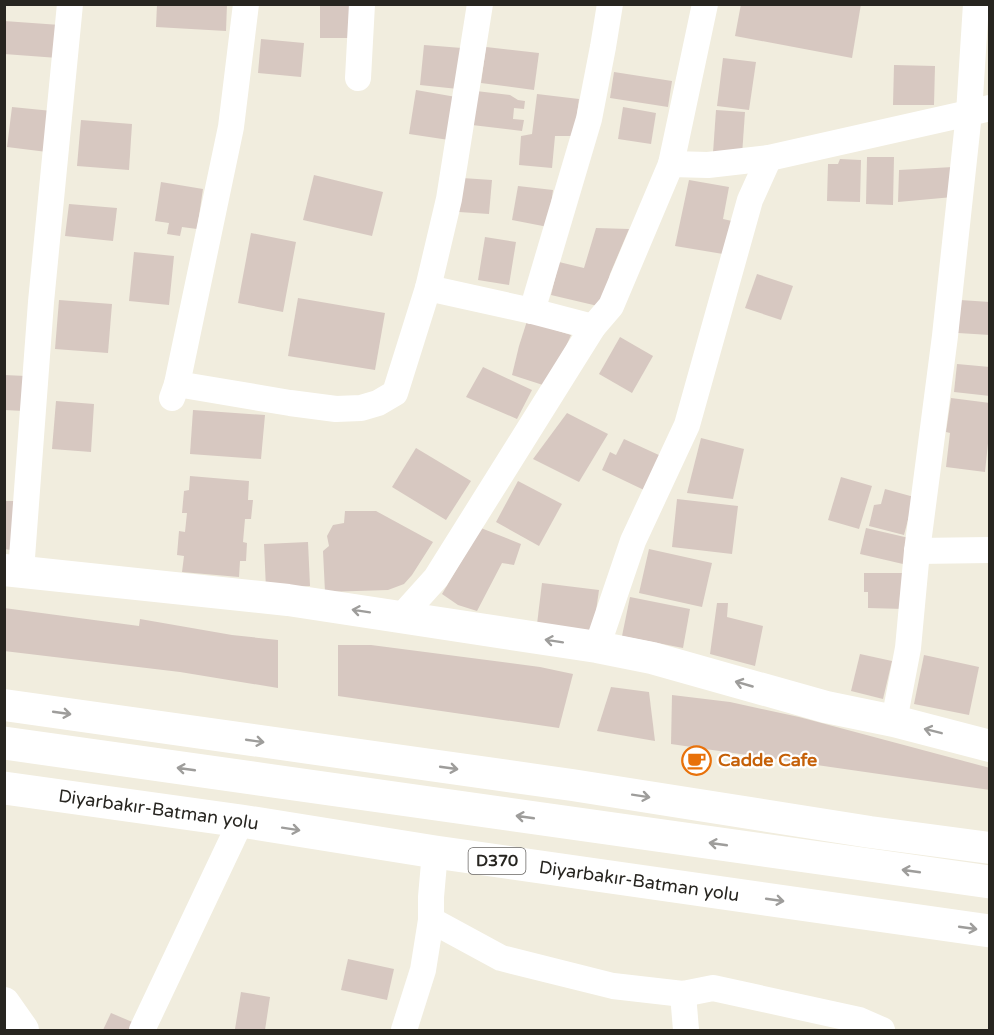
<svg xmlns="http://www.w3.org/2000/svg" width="994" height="1035" font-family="'Varela Round',sans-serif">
  <rect width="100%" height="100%" fill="#f1edde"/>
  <!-- building -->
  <g fill="#d7c8c1">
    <path d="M157 4H227L226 31 156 27Z"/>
    <rect x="320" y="4" width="34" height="34"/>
    <path d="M741 4H861L852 58 735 36Z"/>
    <path d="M4 21 60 25 58 58 4 54Z"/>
    <path d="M261 39 304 43 301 77 258 73Z"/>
    <path d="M424 45 462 48 458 89 420 85Z"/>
    <path d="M486 47 539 53 534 90 481 83Z"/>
    <path d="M723 58 756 62 749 110 717 106Z"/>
    <path d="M894 65 935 66 934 105H893Z"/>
    <path d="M614 72 672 81 668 107 610 98Z"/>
    <path d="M416 90 456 97 449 140 409 134Z"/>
    <path d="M476 91 510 95 518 100 525 101 524 109 514 108 513 119 524 120 522 131 472 125Z"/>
    <path d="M537 94 579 99 574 136H555L552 168 519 165 521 136 532 134Z"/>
    <path d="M12 107 52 111 47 152 7 147Z"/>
    <path d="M623 107 656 113 651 144 618 139Z"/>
    <path d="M716 110 745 112 742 155 713 153Z"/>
    <path d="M81 120 132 124 129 170 77 166Z"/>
    <path d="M867 157H894L893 205 866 204Z"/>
    <path d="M840 159 861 160 860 202 827 201 828 164H838Z"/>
    <path d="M953 167V197L898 202 899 170Z"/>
    <path d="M314 175 383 192 372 236 303 220Z"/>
    <path d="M462 178 492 180 489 214 459 212Z"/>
    <path d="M689 180 729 187 723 219 732 221 723 254 675 246Z"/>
    <path d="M161 182 203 189 197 229 182 227 180 236 167 234 169 223 155 221Z"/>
    <path d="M518 186 553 190 548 227 512 220Z"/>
    <path d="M69 204 117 208 113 241 65 236Z"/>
    <path d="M596 228 629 229 610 274 602 307 551 295 559 262 584 268Z"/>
    <path d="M251 233 296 242 283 312 238 303Z"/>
    <path d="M485 237 516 242 509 285 478 280Z"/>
    <path d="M134 252 174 256 169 305 129 301Z"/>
    <path d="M757 274 793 286 781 320 745 308Z"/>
    <path d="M298 298 385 313 375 370 288 356Z"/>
    <path d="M59 300 112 304 108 353 55 349Z"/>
    <path d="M960 300 990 302V335L958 333Z"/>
    <path d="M527 321 571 335 560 360 546 386 512 375 519 346Z"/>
    <path d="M620 337 653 356 632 393 599 374Z"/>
    <path d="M957 364 990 367V396L954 392Z"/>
    <path d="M483 367 532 390 517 419 466 397Z"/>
    <path d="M4 375 26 376 24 411 4 410Z"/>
    <path d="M951 398 990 403V424L985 472 946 467 950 433 946 432Z"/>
    <path d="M56 401 94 404 91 452 52 449Z"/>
    <path d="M193 410 265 415 261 459 190 454Z"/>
    <path d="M567 413 608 434 579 482 533 459Z"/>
    <path d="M701 438 744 449 733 499 687 493Z"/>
    <path d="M624 439 661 456 644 490 602 470 610 452 616 455Z"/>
    <path d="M416 448 471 481 446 520 392 487Z"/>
    <path d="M190 476 249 481 248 500H253L251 519H245L243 542 247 543 246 561H240L239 577 182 572 184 556 177 555 179 531 185 532 187 513H182L184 491 189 490Z"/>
    <path d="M841 477 872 486 859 529 828 520Z"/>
    <path d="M518 481 562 504 539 546 496 522Z"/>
    <path d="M885 489 914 497 904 535 869 526 874 505 881 504Z"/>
    <path d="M677 499 738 506 732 554 672 547Z"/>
    <path d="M4 501H14L11 550 4 549Z"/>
    <path d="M345 511H376L433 542 412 575 404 584 388 590 325 592 323 551 329 546 327 536 333 525 344 523Z"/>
    <path d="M481 528 521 544 514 565 502 563 477 611 458 605 442 594Z"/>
    <path d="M866 528 909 538 903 564 860 554Z"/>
    <path d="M308 542 310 586 266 589 264 544Z"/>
    <path d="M649 549 712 563 702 607 639 593Z"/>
    <path d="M864 573H904V609L868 608V592H864Z"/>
    <path d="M542 583 599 590 593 632 537 624Z"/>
    <path d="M630 597 690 609 683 648 622 636Z"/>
    <path d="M717 603H728L727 617 763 626 755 666 710 654Z"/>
    <path d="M4 608 139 626 140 619 232 635 278 640V688L180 672 4 651Z"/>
    <path d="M338 645H371L540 667 573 674 559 728 338 696Z"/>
    <path d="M860 654 892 661 883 699 851 691Z"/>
    <path d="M924 655 979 667 969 715 914 704Z"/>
    <path d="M611 687 649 692 655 741 597 731Z"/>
    <path d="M672 695 730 702 799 717 990 768V790L671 744Z"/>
    <path d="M348 959 394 969 387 1000 341 990Z"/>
    <path d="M241 992 270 997 265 1030 235 1029Z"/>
    <path d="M111 1013 137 1024 134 1030H103Z"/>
  </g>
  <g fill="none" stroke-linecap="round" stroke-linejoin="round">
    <!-- minor -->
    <g stroke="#fff" stroke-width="26">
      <path d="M358 78 362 4"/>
      <path d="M671 164 708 165 769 158 969 113 990 108"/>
      <path d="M428 288 532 311 593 327"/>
      <path d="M532 311 589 119 603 47 610 4"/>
      <path d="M177 384 290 403 336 409 361 408 378 403 395 393 428 288 449 199 480 4"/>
      <path d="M172 398 177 384 231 127 246 4"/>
      <path d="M917 551 990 550"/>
      <path d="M21 571 41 302 70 4"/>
      <path d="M400 618 436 578 593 327 611 306 671 164 705 4"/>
      <path d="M597 647 633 541 687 425 750 200 769 158"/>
      <path d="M894 721 908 648 917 551 945 336 969 113 976 4"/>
      <path d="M435 852 431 897V920L501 958 613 986 683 994 713 988 859 1020 882 1030"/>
      <path d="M683 994 686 1030"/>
      <path d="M142 1030 241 821"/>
      <path d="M404 1030 423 970 431 920"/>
    </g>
    <!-- tertiary -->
    <g stroke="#fff" stroke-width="32">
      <path d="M4 570 288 600 597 647 652 658 826 707 894 721 990 746"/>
      <path d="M4 705 572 785 870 832 990 848"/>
      <path d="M4 1003 23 1030"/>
    </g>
    <!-- trunk -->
    <g stroke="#fff" stroke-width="33">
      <path d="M4 743 990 882"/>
      <path id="s1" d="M4 788 241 821 435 852 990 931"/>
    </g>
  </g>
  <!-- one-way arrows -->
  <defs><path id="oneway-shaft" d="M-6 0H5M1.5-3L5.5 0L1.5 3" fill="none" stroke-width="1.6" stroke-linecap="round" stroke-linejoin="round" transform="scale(1.5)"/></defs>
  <g stroke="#9e9d9b">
    <use href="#oneway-shaft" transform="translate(361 611) rotate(-171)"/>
    <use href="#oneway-shaft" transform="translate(554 641) rotate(-171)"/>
    <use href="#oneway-shaft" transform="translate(744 684) rotate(-164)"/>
    <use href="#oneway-shaft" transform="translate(62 713) rotate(8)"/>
    <use href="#oneway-shaft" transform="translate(933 731) rotate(-166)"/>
    <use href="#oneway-shaft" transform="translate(255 741) rotate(8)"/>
    <use href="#oneway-shaft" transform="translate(449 768) rotate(8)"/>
    <use href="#oneway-shaft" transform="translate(186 769) rotate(-172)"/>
    <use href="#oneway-shaft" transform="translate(641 796) rotate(9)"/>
    <use href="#oneway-shaft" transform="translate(525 817) rotate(-172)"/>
    <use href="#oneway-shaft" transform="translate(291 829) rotate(9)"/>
    <use href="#oneway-shaft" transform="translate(718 844) rotate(-172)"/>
    <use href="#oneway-shaft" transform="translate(911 871) rotate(-172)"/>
    <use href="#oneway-shaft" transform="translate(775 900) rotate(8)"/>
    <use href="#oneway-shaft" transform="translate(968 928) rotate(8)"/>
  </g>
  <!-- icons -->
  <defs>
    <symbol id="cafe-ring" viewBox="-11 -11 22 22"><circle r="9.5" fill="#fff" stroke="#e8710a" stroke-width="1.5"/><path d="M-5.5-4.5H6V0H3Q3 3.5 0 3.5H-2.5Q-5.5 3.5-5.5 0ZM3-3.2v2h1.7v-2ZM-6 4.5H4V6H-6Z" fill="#e8710a"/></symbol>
  </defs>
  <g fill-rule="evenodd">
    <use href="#cafe-ring" x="680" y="744" width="33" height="33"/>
  </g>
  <g text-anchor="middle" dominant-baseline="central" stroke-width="4.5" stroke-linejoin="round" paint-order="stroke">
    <!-- shield labels -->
    <rect fill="#fff" stroke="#686663" stroke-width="1.5" x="468.5" y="848" width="57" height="26" rx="4.5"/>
    <g font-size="16" font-weight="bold" fill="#272520">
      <text x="497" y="861">D370</text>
    </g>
    <!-- food labels -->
    <g font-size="18" font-weight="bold" fill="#c56008" stroke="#fff" text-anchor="start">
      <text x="718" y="760">Cadde Cafe</text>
    </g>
    <!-- street labels -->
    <g font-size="18" fill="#272520" stroke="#fff">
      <text stroke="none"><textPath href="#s1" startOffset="156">Diyarbakır-Batman yolu</textPath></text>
      <text stroke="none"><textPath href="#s1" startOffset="642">Diyarbakır-Batman yolu</textPath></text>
    </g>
  </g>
  <!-- border -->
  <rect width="994" height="1035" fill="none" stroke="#272520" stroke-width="12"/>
</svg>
